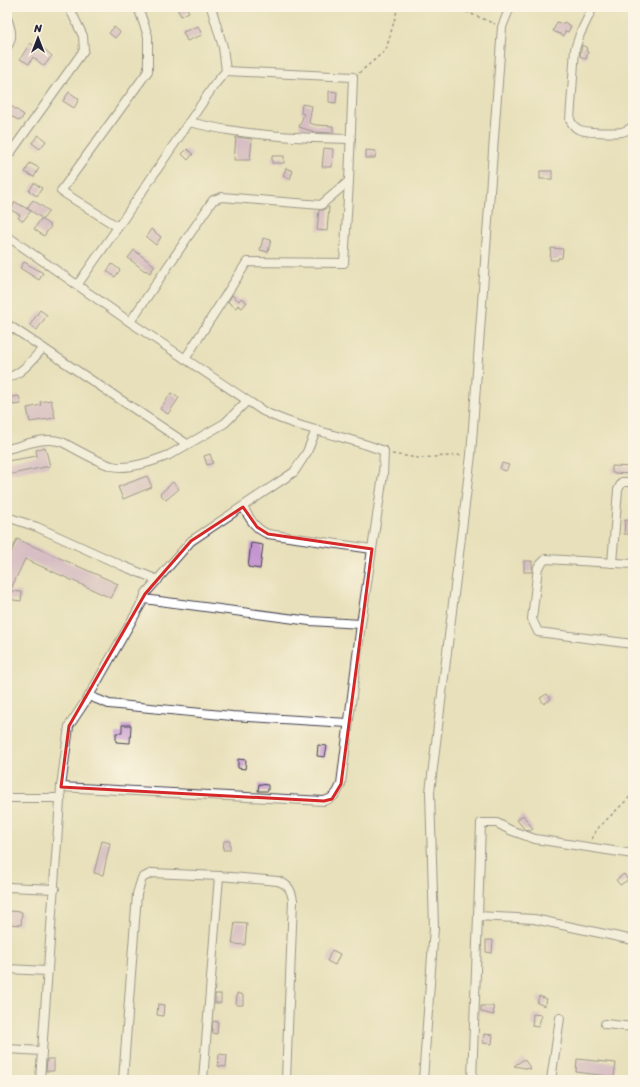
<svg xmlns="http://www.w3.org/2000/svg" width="640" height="1087" font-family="Sriracha,sans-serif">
  <rect width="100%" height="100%" fill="#fcf5e5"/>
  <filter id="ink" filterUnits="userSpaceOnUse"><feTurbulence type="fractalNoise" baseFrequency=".025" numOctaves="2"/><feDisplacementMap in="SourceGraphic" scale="8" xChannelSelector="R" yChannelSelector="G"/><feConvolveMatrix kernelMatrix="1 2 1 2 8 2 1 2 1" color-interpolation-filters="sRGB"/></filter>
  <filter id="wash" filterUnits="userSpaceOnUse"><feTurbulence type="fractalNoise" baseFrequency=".012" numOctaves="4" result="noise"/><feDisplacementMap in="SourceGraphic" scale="16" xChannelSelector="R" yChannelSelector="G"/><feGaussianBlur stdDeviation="0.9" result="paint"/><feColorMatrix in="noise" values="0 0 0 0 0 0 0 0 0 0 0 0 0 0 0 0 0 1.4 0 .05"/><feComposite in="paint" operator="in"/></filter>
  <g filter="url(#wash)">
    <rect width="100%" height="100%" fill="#e8e0ba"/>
    <g id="blocks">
      <!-- building -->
      <g fill="#c495d0">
        <path d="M176 7H186L189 12 181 16Z"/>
        <path d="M557 22 562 24 564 22 571 26 568 32 565 31 564 36 553 31Z"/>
        <path d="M198 26 202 35 187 41 183 32Z"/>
        <path d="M114 27 120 32 115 38 109 33Z"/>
        <path d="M30 43 41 51 43 48 52 56 44 66 33 57 29 64 20 59Z"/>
        <path d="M582 45 587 48 586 51 588 52 586 59 580 56Z"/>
        <path d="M329 91 337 92 336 103 329 102Z"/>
        <path d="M69 92 79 99 74 108 63 101Z"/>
        <path d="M7 103 24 115 20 121 7 114Z"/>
        <path d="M302 104 312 106 309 123 316 125 333 126V133L315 132 299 127 304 114 301 113Z"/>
        <path d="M38 135 46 141 40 149 32 143Z"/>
        <path d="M236 137 252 139 250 160H234Z"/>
        <path d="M324 148 333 149 332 167H322Z"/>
        <path d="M187 149 193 154 188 160 182 154Z"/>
        <path d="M366 150 376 151 375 158H366Z"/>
        <rect x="272" y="156" width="12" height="7"/>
        <path d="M30 163 39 168 34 177 25 172Z"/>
        <path d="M286 168 293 171 290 179 283 176Z"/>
        <rect x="540" y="171" width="12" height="8"/>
        <path d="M34 183 42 188 37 196 29 191Z"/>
        <path d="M33 200 49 211 43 219 27 208Z"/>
        <path d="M15 202 31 211 23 221 18 218 20 215 11 210Z"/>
        <path d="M328 207H329L327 231 317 230 319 210H323Z"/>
        <path d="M41 219 51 226 44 236 34 229Z"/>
        <path d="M151 229 161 237 156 245 146 237Z"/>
        <path d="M263 238 271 240 268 252 260 250Z"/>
        <path d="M551 248 563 249 562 258H558V260H550Z"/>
        <path d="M134 250 155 266 150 273 146 270 145 271 128 258Z"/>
        <path d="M24 262 43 273 39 280 20 268Z"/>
        <path d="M112 264 120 270 115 277 107 271Z"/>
        <path d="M232 295 239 301 241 298 247 302 242 308 238 305 236 308 228 302Z"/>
        <path d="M40 310 47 315 37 330 30 325Z"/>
        <path d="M171 393 179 398 168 414 160 409Z"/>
        <path d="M19 396 21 404 13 405 12 397Z"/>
        <path d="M51 400 55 418 30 422 27 408 41 405 40 402Z"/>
        <path d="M45 447 50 466 7 475V461L37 456 36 450Z"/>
        <path d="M210 454 213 463 207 465 204 456Z"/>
        <path d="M502 463 509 465 506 471 500 469Z"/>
        <path d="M612 466 633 467V474L612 473Z"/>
        <path d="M147 476 152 487 123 499 118 487Z"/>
        <path d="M173 482 179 489 166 500 160 494Z"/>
        <path d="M625 520 633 521V528H631V534H624Z"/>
        <path d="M17 539 118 584 111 598 25 559 10 591 22 592 21 601 7 599V562Z"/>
        <path d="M251 543 263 545 260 569 248 567Z"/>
        <rect x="524" y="561" width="8" height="11"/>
        <path d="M547 694 551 699 544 704 540 698Z"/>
        <path d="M122 725H131L130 743 116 742V733H122Z"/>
        <path d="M318 745 327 746 325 757 317 756Z"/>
        <path d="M238 759 246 760 245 769 238 768Z"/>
        <path d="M259 784 268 785V791H258Z"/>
        <path d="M523 815 533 829 530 831 525 830 517 820Z"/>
        <path d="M102 841 110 843 103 875 94 873Z"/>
        <path d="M224 841H230V850H223Z"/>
        <path d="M624 874 628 880 620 885 616 880Z"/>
        <path d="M9 911 22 912 21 925 8 924Z"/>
        <path d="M235 922 247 923 245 945 232 944Z"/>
        <path d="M486 940H493L492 953 486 952Z"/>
        <path d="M332 950 340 954 335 965 327 961Z"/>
        <path d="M237 993 243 995V1005H236Z"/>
        <rect x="215" y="994" width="6" height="9"/>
        <path d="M539 996 547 999 545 1006 537 1003Z"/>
        <path d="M158 1004 164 1005 163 1016 157 1015Z"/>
        <path d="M481 1006H493L494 1015 481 1012Z"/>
        <path d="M533 1014 542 1015 538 1027 532 1026Z"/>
        <path d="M213 1021 218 1022 217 1034 212 1033Z"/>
        <path d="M484 1034 493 1035 492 1044 483 1043Z"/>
        <path d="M219 1054 227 1055 226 1067 218 1066Z"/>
        <path d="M47 1059H54V1071H46Z"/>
        <path d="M524 1059 531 1069 514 1066Z"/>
        <path d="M577 1059 616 1063 614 1077 576 1072Z"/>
      </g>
    </g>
  </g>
  <g filter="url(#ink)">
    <use href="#blocks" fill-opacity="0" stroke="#403e4e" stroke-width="1"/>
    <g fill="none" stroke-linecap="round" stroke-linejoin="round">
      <defs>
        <g id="minor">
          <path d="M593 7 580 34 575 49 570 120C572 124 574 127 578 129 585 133 613 133 622 132 626 131 630 129 633 126"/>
          <path d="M7 18C11 29 14 37 7 47"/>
          <path d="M189 122C202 125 215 128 228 130 269 137 310 138 351 139"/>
          <path d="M7 153 11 152 84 50 83 36 69 7"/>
          <path d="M118 227 61 191 148 71V36L138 7"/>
          <path d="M7 236 130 322 263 411C301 430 344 435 384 451L383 475 361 624"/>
          <path d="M78 284 118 227 215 84 226 71 223 47 211 7"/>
          <path d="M130 322 213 200 222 197 321 205 349 181"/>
          <path d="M7 324 187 444"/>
          <path d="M185 359 247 262 344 263 349 181 353 77 226 71"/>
          <path d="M7 378C23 373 32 360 43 348"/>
          <path d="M7 449C25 445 44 436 62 442 78 450 95 461 112 466 128 470 154 461 169 455L225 423 247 401"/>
          <path d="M243 507C250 519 255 529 268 534L372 549"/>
          <path d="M7 517 37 527 123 566 158 580"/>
          <path d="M612 563 618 490 622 482H633"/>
          <path d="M633 564 546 559 538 567 532 619 538 632 633 644"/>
          <path d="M89 696 109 704 232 716 348 723"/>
          <path d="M61 787 324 801C334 798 337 794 341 784L361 624 310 621 144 599"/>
          <path d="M7 798H61"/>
          <path d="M219 876 278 881C289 885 291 890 293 900L286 1080"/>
          <path d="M7 887 55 889"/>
          <path d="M478 916 481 823H497L510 830 535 839 633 854"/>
          <path d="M7 969 48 971"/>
          <path d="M605 1024 633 1027"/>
          <path d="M7 1049 42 1051"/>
          <path d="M40 1080 61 787 69 726 89 696 144 599 145 594 191 541 294 472 307 452 316 430"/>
          <path d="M123 1080 137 894 142 878 152 873 219 876 203 1080"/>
          <path d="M423 1080 434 928 430 792 471 455 502 27 510 7"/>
          <path d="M472 1080 478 916 534 919 633 940"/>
          <path d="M551 1080 560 1018"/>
        </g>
      </defs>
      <!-- minor casing -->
      <use href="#minor" stroke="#403e4e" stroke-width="10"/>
      <!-- path -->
      <g stroke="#403e4e" stroke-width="1.5" stroke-dasharray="3 3" stroke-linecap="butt">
        <path d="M455 7 495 24"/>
        <path d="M359 73 386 50 398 7"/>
        <path d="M392 454 418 458 463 455"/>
        <path d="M592 839 597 829 633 794"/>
      </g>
      <!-- minor -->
      <use href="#minor" stroke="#fff" stroke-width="8"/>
    </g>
  </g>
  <!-- marked area -->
  <path d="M0 0H640V1087H0ZM243 507 257 527 268 534 372 549 341 784 332 799 324 801 61 787 69 726 145 594 191 541Z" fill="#e8e0ba" fill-opacity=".55" fill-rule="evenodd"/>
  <path fill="none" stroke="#d62828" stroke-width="3" stroke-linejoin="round" d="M243 507 257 527 268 534 372 549 341 784 332 799 324 801 61 787 69 726 145 594 191 541Z"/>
  <!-- margin -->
  <rect width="640" height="1087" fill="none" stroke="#fcf5e5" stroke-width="24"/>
  <!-- north arrow -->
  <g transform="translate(38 38)" stroke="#fcf5e5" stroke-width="3" paint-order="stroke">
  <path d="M0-3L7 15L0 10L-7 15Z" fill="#22223b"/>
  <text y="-6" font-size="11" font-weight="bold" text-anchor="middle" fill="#22223b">N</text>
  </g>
</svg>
